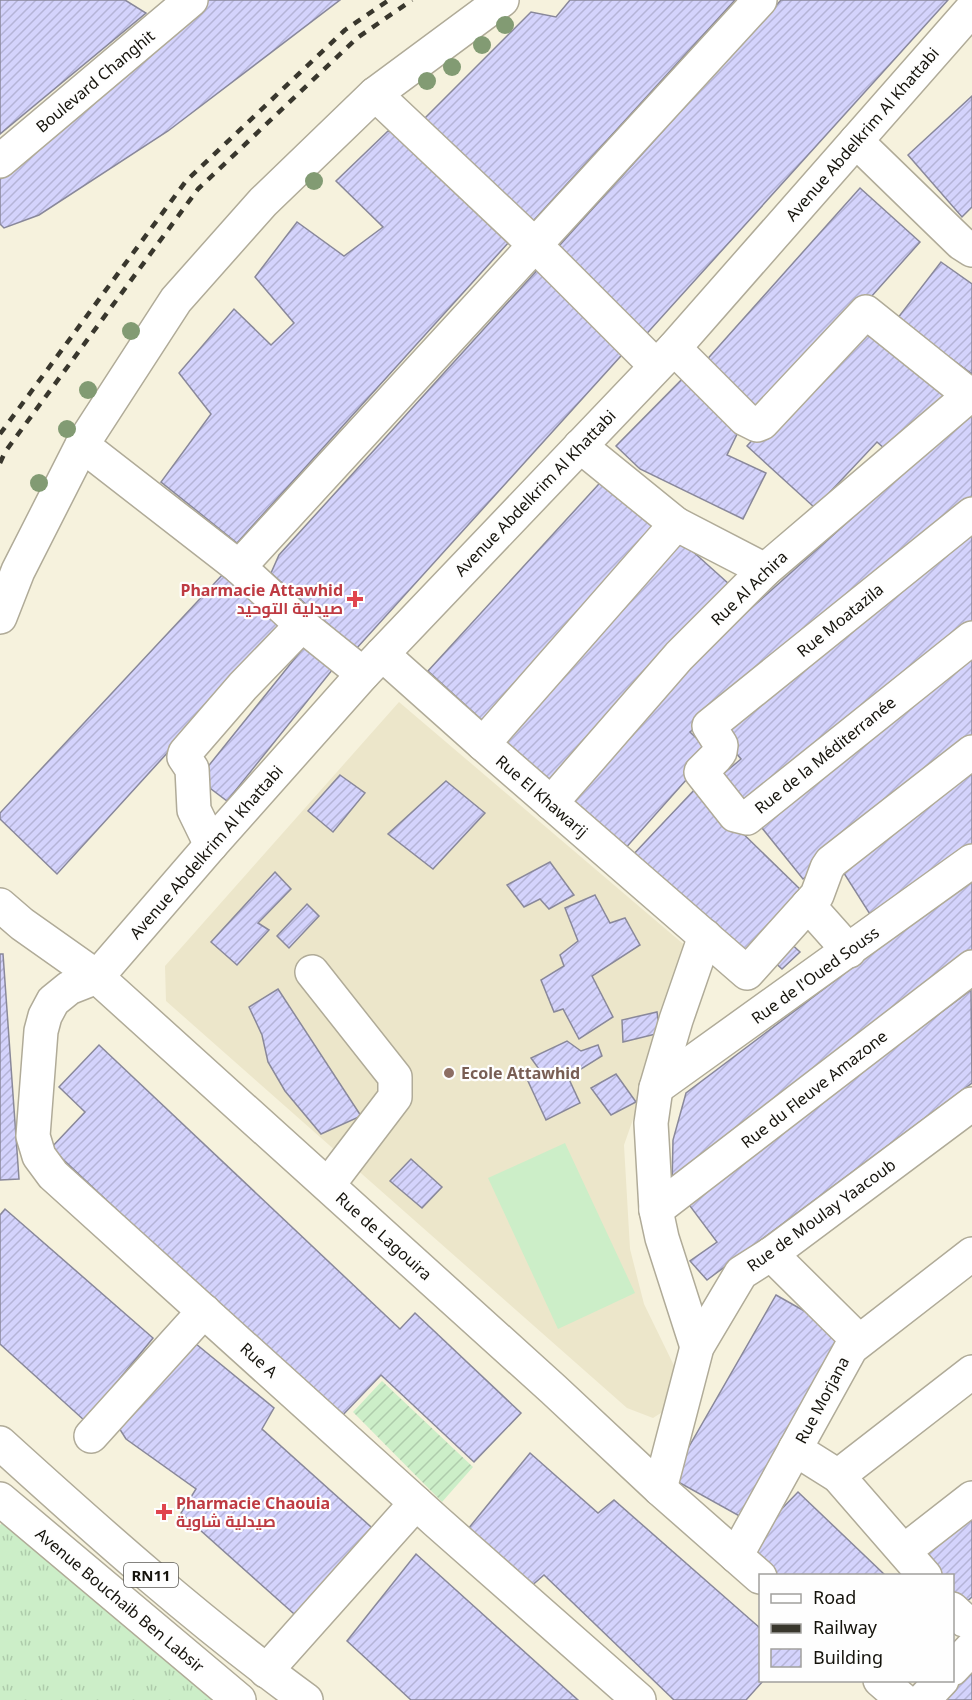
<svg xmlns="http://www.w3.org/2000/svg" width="972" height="1700" font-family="'Noto Sans',Cairo,sans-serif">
  <defs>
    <pattern id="grass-tufts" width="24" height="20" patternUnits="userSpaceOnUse" patternTransform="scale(1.5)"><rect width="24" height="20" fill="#cceec8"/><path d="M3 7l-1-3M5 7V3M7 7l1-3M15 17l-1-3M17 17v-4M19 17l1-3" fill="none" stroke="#aecbab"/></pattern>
    <pattern id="garden-furrows" width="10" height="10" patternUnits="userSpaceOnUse" patternTransform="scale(1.5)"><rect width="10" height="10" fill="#cceec8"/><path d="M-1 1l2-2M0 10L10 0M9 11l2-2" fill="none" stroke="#aecbab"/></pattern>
    <pattern id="building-hatch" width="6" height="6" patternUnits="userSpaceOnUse" patternTransform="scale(1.5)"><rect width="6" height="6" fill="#d4d3fc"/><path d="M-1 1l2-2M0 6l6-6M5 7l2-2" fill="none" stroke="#b5b4d7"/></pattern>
  </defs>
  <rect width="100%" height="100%" fill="#f6f2dd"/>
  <!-- built -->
  <path fill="#ece6ca" d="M399 702 695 954 677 994 624 1145 630 1249 644 1304 682 1382 675 1404 653 1418 627 1408 166 1001 165 966Z"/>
  <!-- grass -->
  <path fill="url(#grass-tufts)" d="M3 1522 215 1700H0V1525Z"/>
  <!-- garden -->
  <path fill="url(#garden-furrows)" d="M382 1381 473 1467 442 1502 353 1412Z"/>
  <!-- pitch -->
  <path fill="#cceec8" d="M565 1143 635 1293 558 1329 488 1178Z"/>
  <!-- building -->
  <g fill="url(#building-hatch)" stroke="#89889a" stroke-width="1.5">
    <path d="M0 0H125L146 13 0 134Z"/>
    <path d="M208 0H340L168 131 39 215 4 228 0 224V179Z"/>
    <path d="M570 0H735L524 231 418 125 531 12 556 17Z"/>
    <path d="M781 0H948L641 340 550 256Z"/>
    <path d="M972 96V207L962 217 908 155Z"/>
    <path d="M388 131 411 134 509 242 237 543 161 482 211 414 179 373 234 309 271 345 294 323 255 277 297 222 344 256 383 227 336 181Z"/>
    <path d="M860 188 920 242 763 418 703 364Z"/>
    <path d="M941 262 972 284V374L897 319Z"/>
    <path d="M541 266 629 347 356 649 271 573 279 555Z"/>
    <path d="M863 319 949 398 894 457 877 442 815 508 747 446Z"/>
    <path d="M691 370 743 422 727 455 766 473 743 519 640 469 616 446Z"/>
    <path d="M972 411V504L690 732 711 752 623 851 566 800 693 660Z"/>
    <path d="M608 474 664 525 484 722 428 671Z"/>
    <path d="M972 522V622L743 810 717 779 741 759 718 731Z"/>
    <path d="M680 540 729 584 549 788 499 744Z"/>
    <path d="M224 573 282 627 57 874 0 819V813Z"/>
    <path d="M304 647 333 669 227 801 198 779Z"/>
    <path d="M972 649V743L803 879 758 823Z"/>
    <path d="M972 763V846L873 919 840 867Z"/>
    <path d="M340 775 365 793 333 832 308 811Z"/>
    <path d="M446 781 485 813 433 869 388 834Z"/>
    <path d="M696 788 802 891 750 957 631 857Z"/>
    <path d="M550 862 574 895 549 909 540 899 524 907 507 885Z"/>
    <path d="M275 872 291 889 258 923 269 930 237 965 211 942Z"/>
    <path d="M972 877V952L672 1186 673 1140 686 1093Z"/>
    <path d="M595 895 610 923 625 918 640 945 592 976 613 1017 579 1039 563 1009 554 1012 541 980 564 966 560 955 578 941 565 908Z"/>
    <path d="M307 904 319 916 289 948 277 936Z"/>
    <path d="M786 939 800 952 782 969 769 957Z"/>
    <path d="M0 954H3L19 1179 0 1180Z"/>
    <path d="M278 989 361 1116 321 1134 285 1091 268 1062 262 1035 249 1007Z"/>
    <path d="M971 990 972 1083 707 1280 690 1261 717 1242 687 1202Z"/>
    <path d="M657 1012 660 1033 623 1042 622 1020Z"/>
    <path d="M567 1041 581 1051 598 1045 602 1056 568 1077 580 1103 546 1120 527 1079 539 1069 531 1058Z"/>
    <path d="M99 1045 400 1329 415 1313 521 1413 474 1462 381 1375 339 1419 51 1148 85 1112 59 1087Z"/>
    <path d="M616 1074 636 1102 611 1115 591 1088Z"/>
    <path d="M411 1159 442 1187 422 1208 390 1181Z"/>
    <path d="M5 1209 153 1338 85 1421 0 1344V1215Z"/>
    <path d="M776 1295 847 1335 743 1518 671 1478Z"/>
    <path d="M190 1339 274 1408 262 1429 380 1535 302 1621 181 1513 196 1489 126 1439 114 1420Z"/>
    <path d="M530 1453 598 1513 614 1500 760 1628V1680H764L746 1700H674L544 1575 529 1588 468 1529Z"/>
    <path d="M798 1492 886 1576H775L745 1547Z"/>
    <path d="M972 1505V1597L960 1607 952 1599V1576H934L915 1552Z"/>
    <path d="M416 1554 578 1700H411L347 1641Z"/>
    <path d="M972 1668V1700H944Z"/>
  </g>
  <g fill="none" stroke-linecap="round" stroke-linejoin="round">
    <defs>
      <g id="minor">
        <path d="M375 94 535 245 656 366"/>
        <path d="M856 141 961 243 972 250"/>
        <path d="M0 161 191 0"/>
        <path d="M674 348 745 419 757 425 762 423 866 312 972 397"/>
        <path d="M82 445 239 567 302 625 363 674"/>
        <path d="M972 514 709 726 721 745 720 752 716 757 701 772 735 815 747 818 972 638"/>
        <path d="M676 524 765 570"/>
        <path d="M239 567 760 0"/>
        <path d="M0 617 18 571 82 445 176 300 263 202 375 94 502 0"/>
        <path d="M382 654 483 744 747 973 817 895 827 868 831 862 972 752"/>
        <path d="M483 744 676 524 580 446"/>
        <path d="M551 803 679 656 765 570 970 395"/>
        <path d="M211 845 194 810 192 769 184 757 185 753 243 686 302 625"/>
        <path d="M0 905 22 924 97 977 553 1389 660 1489 760 1577"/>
        <path d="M808 905 849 951"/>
        <path d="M312 972 395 1077V1097L328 1185"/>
        <path d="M656 1088 972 861"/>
        <path d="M656 1210 972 967"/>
        <path d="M771 1254 859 1341"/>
        <path d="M697 1347 662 1238 656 1210 651 1123 656 1088 676 1020 705 936"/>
        <path d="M91 1436 204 1311"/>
        <path d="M795 1449 838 1476 925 1576"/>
        <path d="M838 1476 972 1372"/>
        <path d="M660 1489 697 1347 741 1273 771 1254 972 1104"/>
        <path d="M904 1551 972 1498"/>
        <path d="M736 1556 851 1348 972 1254"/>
        <path d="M952 1609 964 1620 972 1622"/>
        <path d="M952 1669 972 1648"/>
        <path d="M266 1671 416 1503"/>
        <path d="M880 1680 903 1700"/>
        <path d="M639 1700 436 1521 53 1175 39 1156 33 1136 41 1031 45 1016 53 1001 69 988 97 977 211 845 363 674 674 348 972 9"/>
        <path d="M923 1700 942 1680"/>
      </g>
      <g id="major">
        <path d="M0 1443C98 1532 199 1622 306 1700"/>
        <path d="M0 1499 239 1700"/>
      </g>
    </defs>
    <!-- minor casing -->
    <use href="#minor" stroke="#b0ab98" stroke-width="36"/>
    <!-- major casing -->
    <use href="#major" stroke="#b0ab98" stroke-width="36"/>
    <!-- minor -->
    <use href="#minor" stroke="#fff" stroke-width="33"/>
    <!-- major -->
    <use href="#major" stroke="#fff" stroke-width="33"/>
    <!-- rail -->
    <g stroke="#39372d" stroke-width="4.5" stroke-dasharray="8 8" stroke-linecap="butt">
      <path d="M0 434 186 181 345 30 389 0"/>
      <path d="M0 463 5 452 198 189 357 38 412 0"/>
    </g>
  </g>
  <!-- trees -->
  <g fill="#829b73">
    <circle cx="505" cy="25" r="9"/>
    <circle cx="482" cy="45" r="9"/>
    <circle cx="452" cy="67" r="9"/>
    <circle cx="427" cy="81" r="9"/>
    <circle cx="314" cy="181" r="9"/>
    <circle cx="131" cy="331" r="9"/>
    <circle cx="88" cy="390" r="9"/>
    <circle cx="67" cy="429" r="9"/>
    <circle cx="39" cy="483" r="9"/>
  </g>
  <!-- markers -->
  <g fill="#e0444e" stroke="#fefefe" stroke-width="2">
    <path d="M352 590h6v6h6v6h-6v6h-6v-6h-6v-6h6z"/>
    <path d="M161 1503h6v6h6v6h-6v6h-6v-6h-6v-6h6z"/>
  </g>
  <circle fill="#8d6e63" stroke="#fefefe" stroke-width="2" cx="449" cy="1073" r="6"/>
  <g text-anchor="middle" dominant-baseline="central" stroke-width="4.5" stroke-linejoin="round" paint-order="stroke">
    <!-- shield labels -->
    <rect fill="#fefefe" stroke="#5b5a55" stroke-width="1.5" x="124" y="1563" width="54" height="24" rx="4.5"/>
    <g font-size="15" font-weight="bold" fill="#15130c">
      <text x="151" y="1575">RN11</text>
    </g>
    <!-- street labels -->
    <g font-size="16" fill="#15130c" stroke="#fefefe">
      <text transform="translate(95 81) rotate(-40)">Boulevard Changhit</text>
      <text transform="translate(862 134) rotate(-49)">Avenue Abdelkrim Al Khattabi</text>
      <text transform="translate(535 493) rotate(-46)">Avenue Abdelkrim Al Khattabi</text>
      <text transform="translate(749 588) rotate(-44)">Rue Al Achira</text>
      <text transform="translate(840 620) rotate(-39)">Rue Moatazila</text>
      <text transform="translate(825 755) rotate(-39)">Rue de la Méditerranée</text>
      <text transform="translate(542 796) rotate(41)">Rue El Khawarij</text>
      <text transform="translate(206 852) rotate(-49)">Avenue Abdelkrim Al Khattabi</text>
      <text transform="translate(815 975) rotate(-36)">Rue de l'Oued Souss</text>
      <text transform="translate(814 1089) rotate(-38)">Rue du Fleuve Amazone</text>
      <text transform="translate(821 1215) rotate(-36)">Rue de Moulay Yaacoub</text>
      <text transform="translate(384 1236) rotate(42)">Rue de Lagouira</text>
      <text transform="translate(259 1360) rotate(42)">Rue A</text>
      <text transform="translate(822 1400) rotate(-62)">Rue Morjana</text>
      <text transform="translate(120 1600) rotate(40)">Avenue Bouchaib Ben Labsir</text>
    </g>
    <!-- health labels -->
    <g font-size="16" font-weight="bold" fill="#be3a42" stroke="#fefefe" text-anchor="end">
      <text x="343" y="590">Pharmacie Attawhid<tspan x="343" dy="18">صيدلية التوحيد</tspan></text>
      <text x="176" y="1503" text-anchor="start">Pharmacie Chaouia<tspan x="176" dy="18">صيدلية شاوية</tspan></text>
    </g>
    <!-- education labels -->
    <g font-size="16" font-weight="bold" fill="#785e54" stroke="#fefefe" text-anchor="start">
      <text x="461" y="1073">Ecole Attawhid</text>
    </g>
  </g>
  <!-- legend -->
  <rect x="759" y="1574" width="195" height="108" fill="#fefefe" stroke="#a1a09d" stroke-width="1.5"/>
  <rect x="771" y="1594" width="30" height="9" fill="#ffffff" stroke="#a1a09d" stroke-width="1.5"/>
  <text x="813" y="1604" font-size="18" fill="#15130c">Road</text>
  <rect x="771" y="1624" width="30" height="9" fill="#39372d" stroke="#a1a09d" stroke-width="1.5"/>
  <text x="813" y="1634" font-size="18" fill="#15130c">Railway</text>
  <rect x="771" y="1649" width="30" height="18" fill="url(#building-hatch)" stroke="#a1a09d" stroke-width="1.5"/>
  <text x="813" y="1664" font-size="18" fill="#15130c">Building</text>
</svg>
